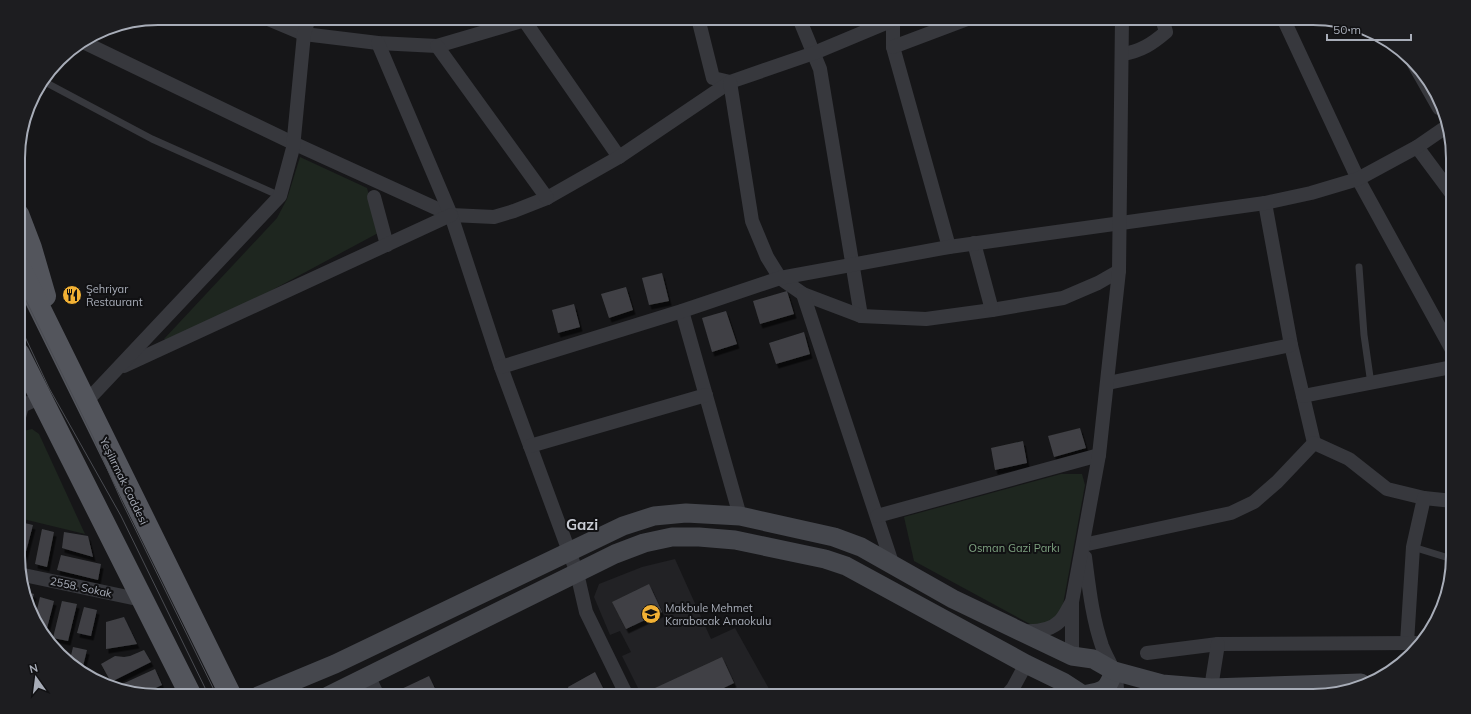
<svg xmlns="http://www.w3.org/2000/svg" width="1471" height="714" font-family="Mulish,sans-serif">
  <defs>
    <filter id="shadow"><feDropShadow dx="2.5" dy="4.5" stdDeviation="0" flood-color="#0009"/></filter>
  </defs>
  <rect width="100%" height="100%" fill="#161618"/>
  <!-- built -->
  <path fill="#222225" d="M675 559 711 639 735 628 773 696H642L622 656 631 652 620 631 610 635 594 597 599 584 642 567Z"/>
  <!-- green -->
  <g fill="#1e261f">
    <path d="M300 157 367 188 380 232 218 319 173 345 164 339 277 218 287 199Z"/>
    <path d="M32 429 39 434 85 534 19 518V432Z"/>
    <path d="M1061 474H1082L1085 485 1062 610C1053 623 1047 631 1030 624L914 561 904 517Z"/>
  </g>
  <!-- building -->
  <g fill="#404145" filter="url(#shadow)">
    <path d="M662 273 669 301 649 305 642 278Z"/>
    <path d="M626 287 633 310 609 318 601 294Z"/>
    <path d="M787 291 794 314 760 324 753 301Z"/>
    <path d="M574 304 580 327 558 333 552 310Z"/>
    <path d="M726 311 737 344 712 352 702 318Z"/>
    <path d="M804 332 810 354 776 364 769 343Z"/>
    <path d="M1080 428 1086 448 1054 457 1048 436Z"/>
    <path d="M1023 441 1027 463 995 470 991 448Z"/>
    <path d="M20 522 33 525 24 559 19 558Z"/>
    <path d="M42 529 54 532 47 567 35 564Z"/>
    <path d="M64 532 88 536 93 557 62 548Z"/>
    <path d="M61 555 101 564 98 580 57 570Z"/>
    <path d="M649 584 662 612 626 629 612 602Z"/>
    <path d="M26 592 34 594 31 604Z"/>
    <path d="M40 597 54 601 45 636 36 614Z"/>
    <path d="M62 601 77 604 68 641 53 638Z"/>
    <path d="M84 607 97 610 91 636 77 633Z"/>
    <path d="M124 617 137 644 106 649V622Z"/>
    <path d="M73 647 87 650 82 670 70 660Z"/>
    <path d="M144 650 151 662 111 682 101 664 115 656 124 657 130 656Z"/>
    <path d="M722 657 734 683 707 696H659L655 688Z"/>
    <path d="M155 669 162 685 145 693 122 688 120 685Z"/>
    <path d="M595 672 604 690 594 696H572L568 687Z"/>
    <path d="M429 676 438 695 436 696H394L393 693Z"/>
  </g>
  <g fill="none" stroke-linecap="round" stroke-linejoin="round">
    <!-- lane -->
    <g stroke="#37383d" stroke-width="7">
      <path d="M43 81 152 139 280 196"/>
      <path d="M1359 267 1364 335 1371 384"/>
      <path d="M1413 547 1452 559"/>
    </g>
    <!-- street -->
    <g stroke="#37383d" stroke-width="14">
      <path d="M266 18 304 34 378 43 437 46 532 18"/>
      <path d="M698 18 713 78 730 82"/>
      <path d="M799 18 820 69 861 316"/>
      <path d="M1283 18 1358 179 1452 350"/>
      <path d="M524 20 619 157"/>
      <path d="M893 20V47L949 247"/>
      <path d="M83 42 293 143 451 215 494 217 514 211 547 198 619 157 730 82 814 53 893 20 894 18"/>
      <path d="M378 43 451 215 501 367 577 573 586 612 627 696"/>
      <path d="M437 46 547 198"/>
      <path d="M893 47 970 18"/>
      <path d="M1123 54C1141 51 1152 44 1166 32L1162 18"/>
      <path d="M1414 64 1439 108"/>
      <path d="M730 82 752 221 767 257 780 278 803 294 861 316 926 319 992 310 1063 298 1098 283 1119 271"/>
      <path d="M1417 147 1452 194"/>
      <path d="M374 197 387 245"/>
      <path d="M1265 203 1291 345 1314 443"/>
      <path d="M974 243 992 310"/>
      <path d="M803 294 893 566"/>
      <path d="M682 311 740 516"/>
      <path d="M124 366 451 215"/>
      <path d="M501 367 682 311 780 278 949 247 1265 203 1311 193 1358 179 1417 147 1446 127"/>
      <path d="M1108 383 1291 345"/>
      <path d="M1303 396 1452 367"/>
      <path d="M85 403 280 196 293 148 304 34 309 18"/>
      <path d="M19 417 22 406 41 397"/>
      <path d="M530 446 706 395"/>
      <path d="M877 516 1099 455"/>
      <path d="M1083 545 1231 513 1254 502 1277 482 1314 443 1349 459 1387 489 1424 498 1453 501"/>
      <path d="M1085 557C1089 587 1092 617 1102 646 1110 666 1118 672 1117 696"/>
      <path d="M19 574 142 600"/>
      <path d="M1021 631C1034 632 1050 631 1060 621 1065 616 1068 608 1072 602"/>
      <path d="M1407 643 1413 547 1424 498"/>
      <path d="M1147 653 1218 644 1416 643"/>
      <path d="M1072 656V602L1099 455 1119 271 1122 18"/>
      <path d="M368 676 378 696"/>
      <path d="M1211 688 1218 644"/>
      <path d="M1006 696 1013 688 1026 664"/>
    </g>
    <!-- secondary -->
    <g stroke="#45474d" stroke-width="19">
      <path d="M1083 695C1103 691 1107 692 1114 671"/>
      <path d="M258 696 335 664 623 526 654 516 686 513 740 516 834 537 861 547 953 599 1072 656 1093 659 1114 671 1162 684 1211 688 1361 683"/>
      <path d="M328 696 615 554 644 543 672 537H699L735 540 825 559 846 566 1026 664 1063 682 1083 695 1088 696"/>
    </g>
    <!-- primary -->
    <g stroke="#53555c" stroke-width="22">
      <path d="M18 214 31 248 45 296"/>
      <path d="M19 266 231 696"/>
      <path d="M19 354 191 696"/>
    </g>
    <!-- tram -->
    <g stroke="#4a4c52" stroke-width="1">
      <path d="M19 286 93 437 122 502 217 696"/>
      <path d="M19 324 49 388 121 516 209 696"/>
    </g>
  </g>
  <!-- icons -->
  <defs>
    <symbol id="restaurant-disc" viewBox="-11 -11 22 22"><circle r="9.5" fill="#f2b134" stroke="#111113"/><path d="M-5-6h1v4h1v-4h1v4h1v-4h1v5L-1.5 .5V6h-2V.5L-5-1ZM5-6V6H3V1.5H1.5Q1.5-4 5-6Z" fill="#111"/></symbol>
    <symbol id="school-disc" viewBox="-11 -11 22 22"><circle r="9.5" fill="#f2b134" stroke="#111113"/><path d="M0-5L7-2L0 1L-7-2ZM-4 1L0 2.5L4 1V4Q0 6-4 4Z" fill="#111"/></symbol>
  </defs>
  <g fill-rule="evenodd">
    <use href="#restaurant-disc" x="61" y="284" width="22" height="22"/>
    <use href="#school-disc" x="640" y="603" width="22" height="22"/>
  </g>
  <g text-anchor="middle" dominant-baseline="central" stroke-width="4" stroke-linejoin="round" paint-order="stroke">
    <!-- poi labels -->
    <g font-size="11" fill="#a8adb8" stroke="#111113" text-anchor="start">
      <text x="86" y="289">Şehriyar<tspan x="86" dy="13">Restaurant</tspan></text>
      <text x="665" y="608">Makbule Mehmet<tspan x="665" dy="13">Karabacak Anaokulu</tspan></text>
    </g>
    <!-- street labels -->
    <g font-size="11" fill="#a8adb8" stroke="#111113">
      <text transform="translate(124 481) rotate(64)">Yeşilırmak Caddesi</text>
      <text transform="translate(81 587) rotate(12)">2558. Sokak</text>
    </g>
    <!-- park labels -->
    <g font-size="11" fill="#7fa381" stroke="#111113">
      <text x="1014" y="548">Osman Gazi Parkı</text>
    </g>
    <!-- district labels -->
    <g font-size="15" font-weight="bold" fill="#c9ccd4" stroke="#111113">
      <text x="582" y="524">Gazi</text>
    </g>
  </g>
  <!-- crop -->
  <path d="M0 0H1471V714H0ZM158 25H1313A133 133 0 0 1 1446 158V556A133 133 0 0 1 1313 689H158A133 133 0 0 1 25 556V158A133 133 0 0 1 158 25Z" fill="#1d1d20" fill-rule="evenodd"/>
  <path fill="none" stroke="#a8adb8" stroke-width="2" d="M158 25H1313A133 133 0 0 1 1446 158V556A133 133 0 0 1 1313 689H158A133 133 0 0 1 25 556V158A133 133 0 0 1 158 25Z"/>
  <!-- north arrow -->
  <g transform="translate(36 678) rotate(346)" stroke="#111113" stroke-width="3" paint-order="stroke">
  <path d="M0-3L7 15L0 10L-7 15Z" fill="#a8adb8"/>
  <text y="-6" font-size="11" font-weight="bold" text-anchor="middle" fill="#a8adb8">N</text>
  </g>
  <!-- scale -->
  <path d="M1327 34v6h84v-6" fill="none" stroke="#a8adb8" stroke-width="2"/>
  <text x="1333" y="34" font-size="12" fill="#a8adb8" stroke="#111113" stroke-width="3" paint-order="stroke">50 m</text>
</svg>
